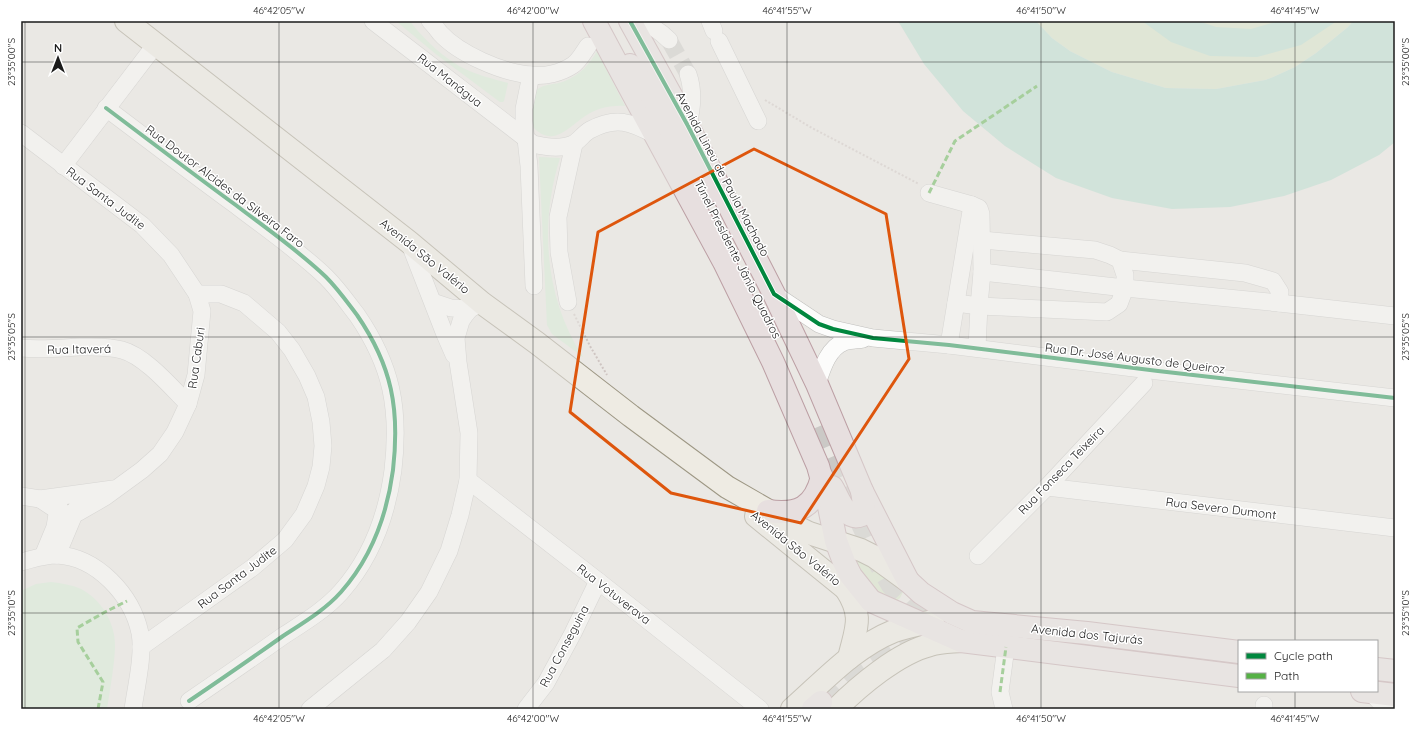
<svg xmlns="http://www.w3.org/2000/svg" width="1416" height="730" font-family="Quicksand,sans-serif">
  <rect width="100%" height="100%" fill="#eae8e4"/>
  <!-- grass -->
  <g fill="#d4e5c5">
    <path d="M1036 21H1353L1348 27 1316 53 1295 67 1273 77 1265 80 1216 89 1166 88 1112 72 1070 51 1052 38Z"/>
    <path d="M862 554 876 565 903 592 900 598 893 604 879 598 850 562Z"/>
    <path d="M1086 642 1239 661V667L1086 648Z"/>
  </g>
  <!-- park -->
  <g fill="#d4eed6">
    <path d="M396 21H410C422 38 445 59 463 68 477 75 493 79 508 83L504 101 503 102H500L437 55Z"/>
    <path d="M597 51 625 106C613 105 602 107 592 112 570 123 555 152 531 125L533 93C544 82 553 86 565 81 580 75 590 64 597 51Z"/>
    <path d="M539 157 560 158C539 224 545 299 583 357L552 334 547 325Z"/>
    <path d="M51 582C61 583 72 585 81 589 102 600 116 624 115 648 114 668 110 689 107 709H21V591L36 584Z"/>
  </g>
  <!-- pitch -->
  <g fill="#b4ddce">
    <path d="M898 21H1036L1052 38 1070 51 1112 72 1166 88 1216 89 1265 80 1273 77 1295 67 1316 53 1348 27 1353 21H1395V142L1379 155 1331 180 1284 196 1230 207 1172 209 1112 198 1056 178 1005 146 963 111 924 64Z"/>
    <path d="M1142 21H1198L1216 27 1251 29 1279 21H1337L1301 45 1257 57 1210 56 1171 42Z"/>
  </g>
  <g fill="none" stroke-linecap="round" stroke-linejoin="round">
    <!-- minor-tunnel -->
    <path stroke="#cbc9c6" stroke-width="17" stroke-dasharray="17 8" stroke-linecap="butt" d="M669 40 688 74"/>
    <!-- highway-tunnel -->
    <g stroke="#cbc9c6" stroke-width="22" stroke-dasharray="22 11" stroke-linecap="butt">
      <path d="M820 426 878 561 892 585 913 607 938 627"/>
      <path d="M1377 679 1387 680 1395 684"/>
      <path d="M821 702 856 669 891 646 913 636 934 629"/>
    </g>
    <defs>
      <g id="minor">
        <path d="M373 21 533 144C545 147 562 149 573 144 579 141 584 133 590 130 616 116 631 122 655 135"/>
        <path d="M430 21C434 25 437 29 440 33 459 54 503 73 531 75 545 77 561 73 573 65 579 61 583 53 588 46"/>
        <path d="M639 21C651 25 660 31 669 40"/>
        <path d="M710 21 714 31"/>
        <path d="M719 41 758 121"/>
        <path d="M531 75 524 109V121L529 166 534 286"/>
        <path d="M106 108C150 141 193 174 237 206 267 229 299 251 326 277 338 289 347 302 357 315 392 366 400 409 393 470 387 515 372 557 341 592 325 610 303 623 283 636 252 658 220 680 189 701"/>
        <path d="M688 126C692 108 694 91 688 74"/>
        <path d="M21 133 142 225 171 255 197 294H221L244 303 278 332 292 350 307 376 316 397 321 422 323 446 321 467 316 486 304 514 285 540 252 568 141 647"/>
        <path d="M63 166 156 44"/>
        <path d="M929 193 972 205 979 208 981 214 982 272 979 306 977 348"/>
        <path d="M409 242 444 332 454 355"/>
        <path d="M982 272 1125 288 1279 303 1280 292 1273 281 1245 273 1120 260"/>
        <path d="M774 294 819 324 833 329 873 338 949 345 1158 371 1395 398"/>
        <path d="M433 302 451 308 470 309"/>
        <path d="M568 302 559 252 558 217 574 144"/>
        <path d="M956 303 979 306 1107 312 1119 304 1125 288V275L1120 260 1110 255 1095 250 982 240"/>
        <path d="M1279 303 1395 316"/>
        <path d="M949 345 972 205"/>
        <path d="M21 348C41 350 60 348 80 347 94 347 108 346 122 350 145 356 172 388 188 404"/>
        <path d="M817 384C822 369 828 348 844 342 850 340 857 340 863 339"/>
        <path d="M468 480 598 581 760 709"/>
        <path d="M1047 487 1395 528"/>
        <path d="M21 496 40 499 113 489"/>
        <path d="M40 499 58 511 67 514 79 512 105 497 142 470 160 454 175 432 188 404 196 375 202 311 197 294"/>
        <path d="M57 555 78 505"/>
        <path d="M43 556 55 527 59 501"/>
        <path d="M978 556 1047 487 1144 383"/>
        <path d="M21 562C33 559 44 555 57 555 97 557 132 595 140 633 144 655 136 687 133 709"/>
        <path d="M1371 692 1379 701 1392 707 1393 709"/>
        <path d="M1264 705V709"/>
        <path d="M310 709 383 650 408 622 429 592 449 551 460 515 468 480 469 433 458 362 456 338 461 321 465 315 470 309 482 303"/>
        <path d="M526 709 546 683 573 633 598 581"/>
        <path d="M1004 709 1000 692 1006 647"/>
      </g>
      <g id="major">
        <path d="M126 21 409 242 482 303 537 343 631 416 727 487 793 525 809 533 861 550 875 557 908 581"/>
        <path d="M756 516 846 589 871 601"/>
        <path d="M846 589C864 617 856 628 849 658"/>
        <path d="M792 709C824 681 854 647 894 631 906 627 920 624 933 621"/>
        <path d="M836 709C859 686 898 653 930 645 940 642 951 642 961 641"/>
      </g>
      <g id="highway">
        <path d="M594 21 632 92 724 262 773 362 818 466 828 502 836 541 844 562 851 576 871 601 961 641 1239 676"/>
        <path d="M630 21 688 126 774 294 817 384 862 491 908 581 921 593 938 604 952 613 972 622 1087 633 1239 652"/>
        <path d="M630 65 651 95 706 193"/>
        <path d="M832 487C839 498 845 522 862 515L864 504 862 491"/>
        <path d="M768 511C798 515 814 508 822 477"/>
        <path d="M1377 669 1395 671"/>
        <path d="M1362 691 1395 695"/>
        <path d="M813 709 821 702"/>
      </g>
    </defs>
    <!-- minor casing -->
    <use href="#minor" stroke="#c1c0be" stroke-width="18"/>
    <!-- major casing -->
    <use href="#major" stroke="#9d9784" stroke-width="24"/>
    <!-- highway casing -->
    <use href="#highway" stroke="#bc9fa4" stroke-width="24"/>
    <!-- path -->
    <g stroke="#cfc5c2" stroke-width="2" stroke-dasharray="2 2" stroke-linecap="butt">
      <path d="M765 100 812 128 919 184"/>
      <path d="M574 314 590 346 607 375"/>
    </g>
    <!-- minor -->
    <use href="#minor" stroke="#fcfcfb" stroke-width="17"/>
    <!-- major -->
    <use href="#major" stroke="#eeebe3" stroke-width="22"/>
    <!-- highway -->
    <use href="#highway" stroke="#e7dfdf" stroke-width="22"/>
    <!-- quiet -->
    <g stroke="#55b145" stroke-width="3" stroke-dasharray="6 3" stroke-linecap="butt">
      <path d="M929 193 955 141 1037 86"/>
      <path d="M1000 692 1006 647"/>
      <path d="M98 709 103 682 78 642 77 628 105 612 127 601"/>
    </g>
    <defs>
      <g id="cycleway">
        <path d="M630 21 688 126 774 294 819 324 833 329 873 338 949 345 1158 371 1395 398"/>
        <path d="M106 108C150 141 193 174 237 206 267 229 299 251 326 277 338 289 347 302 357 315 392 366 400 409 393 470 387 515 372 557 341 592 325 610 303 623 283 636 252 658 220 680 189 701"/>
      </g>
    </defs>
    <!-- cycleway casing -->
    <use href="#cycleway" stroke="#fff" stroke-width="6"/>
    <!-- cycleway -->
    <use href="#cycleway" stroke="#00873e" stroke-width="4"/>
  </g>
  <!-- marked area -->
  <path d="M0 0H1416V730H0ZM754 149 886 214 909 359 801 523 671 493 570 412 598 232Z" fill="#eae8e4" fill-opacity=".55" fill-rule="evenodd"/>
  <path fill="none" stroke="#de560d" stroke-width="3" stroke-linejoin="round" d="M754 149 886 214 909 359 801 523 671 493 570 412 598 232Z"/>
  <!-- ticks -->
  <path fill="none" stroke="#1b1b1b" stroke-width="1" stroke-opacity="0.45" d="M25 21V709M279 21V709M533 21V709M787 21V709M1041 21V709M1295 21V641M21 62H1395M21 337H1395M21 613H1395M1295 691V709"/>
  <g text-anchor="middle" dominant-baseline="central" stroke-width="3" stroke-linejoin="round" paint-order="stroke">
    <!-- street labels -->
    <g font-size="12" fill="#1b1b1b" stroke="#fff">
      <text transform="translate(450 80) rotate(38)">Rua Manágua</text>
      <text transform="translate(723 174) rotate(62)">Avenida Lineu de Paula Machado</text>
      <text transform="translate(225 186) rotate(37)">Rua Doutor Alcides da Silveira Faro</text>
      <text transform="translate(106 198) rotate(37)">Rua Santa Judite</text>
      <text transform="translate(425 256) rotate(39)">Avenida São Valério</text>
      <text transform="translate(738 259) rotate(63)">Túnel Presidente Jânio Quadros</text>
      <text transform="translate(79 349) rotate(-1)">Rua Itaverá</text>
      <text transform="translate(196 358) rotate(-82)">Rua Caburi</text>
      <text transform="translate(1135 358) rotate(7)">Rua Dr. José Augusto de Queiroz</text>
      <text transform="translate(1061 470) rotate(-46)">Rua Fonseca Teixeira</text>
      <text transform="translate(1221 508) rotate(7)">Rua Severo Dumont</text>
      <text transform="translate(796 548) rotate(39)">Avenida São Valério</text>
      <text transform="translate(237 577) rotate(-37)">Rua Santa Judite</text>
      <text transform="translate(614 594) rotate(38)">Rua Votuverava</text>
      <text transform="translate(1087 634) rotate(6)">Avenida dos Tajurás</text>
      <text transform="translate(564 646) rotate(-62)">Rua Conseguina</text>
    </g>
  </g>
  <!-- border -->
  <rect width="1416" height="730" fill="none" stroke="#ffffff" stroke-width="44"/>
  <!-- legend -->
  <rect x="1238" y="640" width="140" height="52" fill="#ffffff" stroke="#a4a4a4"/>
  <rect x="1246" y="653" width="20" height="6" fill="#00873e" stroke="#a4a4a4"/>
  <text x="1274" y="660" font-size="12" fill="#1b1b1b">Cycle path</text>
  <rect x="1246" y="673" width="20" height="6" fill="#55b145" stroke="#a4a4a4"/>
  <text x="1274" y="680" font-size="12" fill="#1b1b1b">Path</text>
  <!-- north arrow -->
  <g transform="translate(58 58)" stroke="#ffffff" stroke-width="3" paint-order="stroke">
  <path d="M0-3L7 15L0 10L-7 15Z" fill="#1b1b1b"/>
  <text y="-6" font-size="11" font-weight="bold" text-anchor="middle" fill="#1b1b1b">N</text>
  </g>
  <rect x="22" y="22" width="1372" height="686" fill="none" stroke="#1b1b1b" stroke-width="1.5"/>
  <g font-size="10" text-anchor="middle" fill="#1b1b1b">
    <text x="279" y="14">46°42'05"W</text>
    <text x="533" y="14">46°42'00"W</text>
    <text x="787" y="14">46°41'55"W</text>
    <text x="1041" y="14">46°41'50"W</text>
    <text x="1295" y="14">46°41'45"W</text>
    <text transform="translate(11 62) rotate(-90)" y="4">23°35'00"S</text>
    <text transform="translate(1405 62) rotate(-90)" y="4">23°35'00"S</text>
    <text transform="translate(11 337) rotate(-90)" y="4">23°35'05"S</text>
    <text transform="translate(1405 337) rotate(-90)" y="4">23°35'05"S</text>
    <text transform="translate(11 613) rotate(-90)" y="4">23°35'10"S</text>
    <text transform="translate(1405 613) rotate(-90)" y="4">23°35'10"S</text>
    <text x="279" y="722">46°42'05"W</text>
    <text x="533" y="722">46°42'00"W</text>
    <text x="787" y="722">46°41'55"W</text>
    <text x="1041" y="722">46°41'50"W</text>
    <text x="1295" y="722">46°41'45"W</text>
  </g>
</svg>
